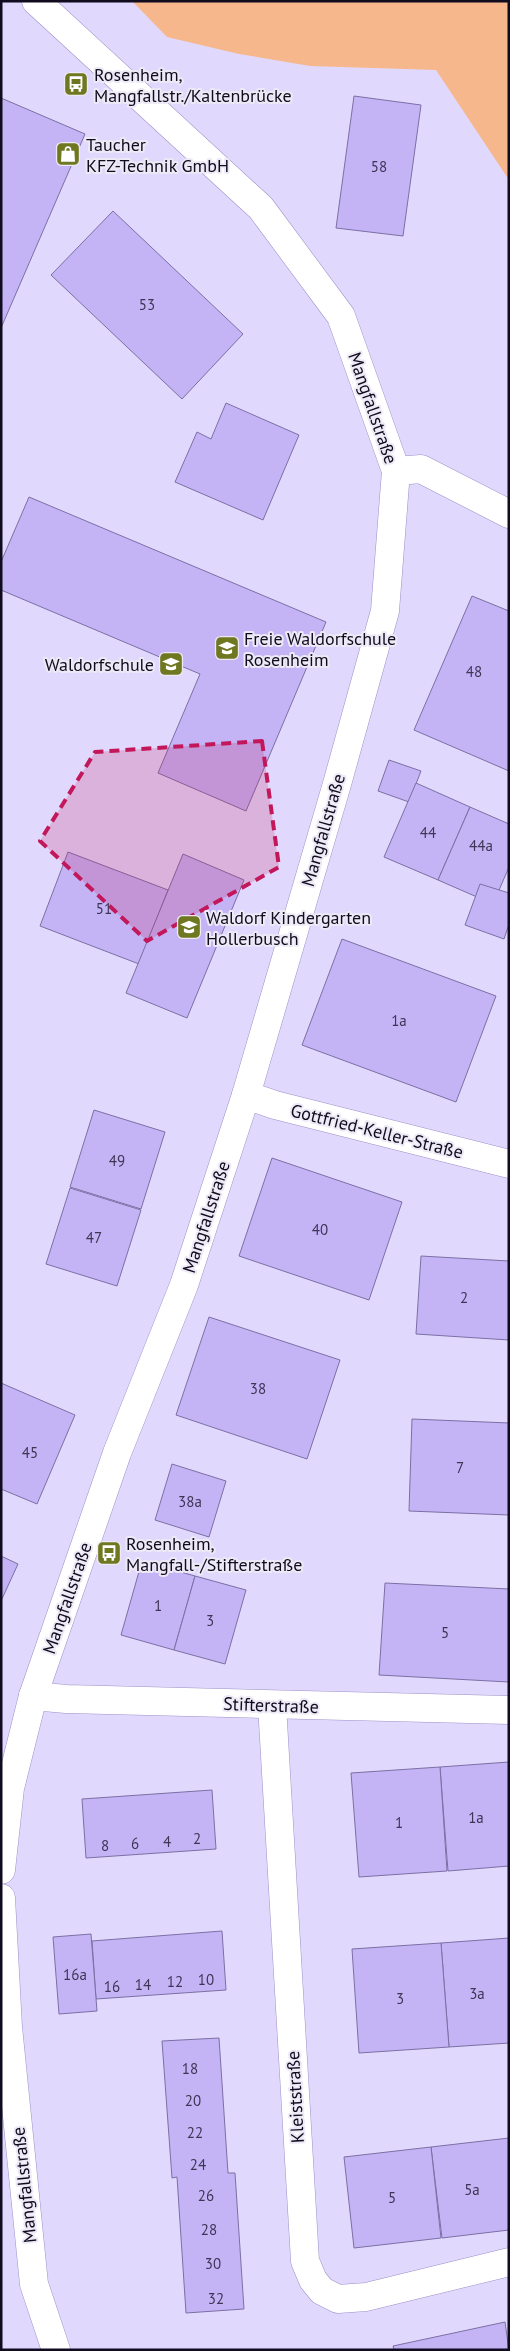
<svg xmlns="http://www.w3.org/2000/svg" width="510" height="2351" font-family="'PT Sans',sans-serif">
  <rect width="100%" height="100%" fill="#e1d9fd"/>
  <!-- green -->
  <path fill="#f7b78c" d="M132 1H509V180L436 70 310 66 239 54 167 37Z"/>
  <!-- building -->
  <g fill="#c4b4f6" stroke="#7c6fa4">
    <path d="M354 96 421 105 403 236 336 228Z"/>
    <path d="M1 98 85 134 1 328Z"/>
    <path d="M113 211 243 334 182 399 51 275Z"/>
    <path d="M226 403 299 435 263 520 175 482 197 432 211 439Z"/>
    <path d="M29 497 326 622 246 811 158 773 200 674 1 590V562Z"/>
    <path d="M472 596 509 611V771L414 730Z"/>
    <path d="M389 760 421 771 409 802 378 791Z"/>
    <path d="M416 783 470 807 438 880 384 857Z"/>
    <path d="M470 807 509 824V867L493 904 438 880Z"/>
    <path d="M68 852 168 890 139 964 40 926Z"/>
    <path d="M183 854 244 880 187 1018 126 993Z"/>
    <path d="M480 884 509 893V924L504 939 465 925Z"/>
    <path d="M342 939 496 996 456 1102 302 1045Z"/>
    <path d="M94 1110 165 1132 141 1209 70 1187Z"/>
    <path d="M272 1158 402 1202 369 1300 239 1256Z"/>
    <path d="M70 1188 141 1210 117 1286 46 1264Z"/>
    <path d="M421 1256 509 1261V1340L416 1334Z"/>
    <path d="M209 1317 340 1360 307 1459 176 1415Z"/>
    <path d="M1 1383 75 1415 37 1504 1 1489Z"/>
    <path d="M412 1419 509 1423V1515L409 1511Z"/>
    <path d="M172 1464 226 1481 209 1537 155 1520Z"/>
    <path d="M1 1556 18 1564 1 1601Z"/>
    <path d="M142 1561 195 1576 174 1650 121 1635Z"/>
    <path d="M195 1576 246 1590 225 1664 174 1650Z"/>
    <path d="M385 1583 509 1589V1682L379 1675Z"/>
    <path d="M509 1762V1866L448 1871 440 1767Z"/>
    <path d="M440 1767 447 1871 359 1877 351 1773Z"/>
    <path d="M212 1790 216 1849 86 1858 82 1799Z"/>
    <path d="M222 1931 226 1990 96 1999 92 1941Z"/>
    <path d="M91 1934 97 2011 59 2014 53 1937Z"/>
    <path d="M509 1938V2043L449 2047 441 1943Z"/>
    <path d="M441 1943 449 2047 359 2053 352 1949Z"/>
    <path d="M219 2038 228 2173H235L244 2309 186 2313 177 2177 172 2178 162 2041Z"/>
    <path d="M509 2138V2230L442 2238 431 2147Z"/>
    <path d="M431 2147 441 2238 354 2248 344 2157Z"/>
    <path d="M505 2322 509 2350H394L393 2346Z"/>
  </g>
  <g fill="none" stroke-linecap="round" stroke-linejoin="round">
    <defs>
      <g id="street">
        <path d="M396 471 421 469 509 514"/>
        <path d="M246 1095 275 1105 509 1164"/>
        <path d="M33 1696 66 1699 509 1710"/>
        <path d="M272 1705 305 2261 313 2280 322 2291 338 2299 366 2297 509 2262"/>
        <path d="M1 1870 10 1788 33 1696 117 1453 184 1285 246 1095 337 784 385 611 396 471 341 316 261 208 36 1"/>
        <path d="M1 1898 8 2027 34 2284 56 2350"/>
      </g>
    </defs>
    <!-- street casing -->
    <use href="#street" stroke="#9d90c8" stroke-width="29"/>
    <!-- street -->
    <use href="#street" stroke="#fff" stroke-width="28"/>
  </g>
  <!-- marked area -->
  <path fill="#c2185b" fill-opacity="0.2" stroke="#c2185b" stroke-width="4" stroke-dasharray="10 6" stroke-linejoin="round" d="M262 741 279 867 147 941 40 841 95 752Z"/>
  <!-- icons -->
  <defs>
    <symbol id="bus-square" viewBox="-11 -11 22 22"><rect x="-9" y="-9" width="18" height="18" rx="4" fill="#6f7721" stroke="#edeaf6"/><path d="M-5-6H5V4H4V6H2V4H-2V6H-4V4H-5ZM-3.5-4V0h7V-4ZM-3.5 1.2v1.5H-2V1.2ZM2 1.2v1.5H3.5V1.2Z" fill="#fff"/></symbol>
    <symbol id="shop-square" viewBox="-11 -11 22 22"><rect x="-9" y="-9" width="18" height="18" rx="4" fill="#6f7721" stroke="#edeaf6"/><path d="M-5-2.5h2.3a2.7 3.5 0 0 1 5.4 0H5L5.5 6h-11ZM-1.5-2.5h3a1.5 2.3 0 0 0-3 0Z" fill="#fff"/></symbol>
    <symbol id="school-square" viewBox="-11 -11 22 22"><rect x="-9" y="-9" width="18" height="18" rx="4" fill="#6f7721" stroke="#edeaf6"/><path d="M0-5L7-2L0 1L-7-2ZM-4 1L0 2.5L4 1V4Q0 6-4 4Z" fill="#fff"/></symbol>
  </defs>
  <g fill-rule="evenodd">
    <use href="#bus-square" x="62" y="70" width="28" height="28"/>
    <use href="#shop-square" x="54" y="140" width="28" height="28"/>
    <use href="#school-square" x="213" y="634" width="28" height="28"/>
    <use href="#school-square" x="157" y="650" width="28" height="28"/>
    <use href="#school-square" x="175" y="913" width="28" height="28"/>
    <use href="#bus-square" x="95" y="1539" width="28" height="28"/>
  </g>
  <g text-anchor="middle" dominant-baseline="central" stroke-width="4" stroke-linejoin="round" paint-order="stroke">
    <!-- number labels -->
    <g font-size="15" fill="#3e3555">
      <text x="379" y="166">58</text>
      <text x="147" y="304">53</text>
      <text x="474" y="671">48</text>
      <text x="428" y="832">44</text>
      <text x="481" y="845">44a</text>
      <text x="104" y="908">51</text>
      <text x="399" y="1020">1a</text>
      <text x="117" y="1160">49</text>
      <text x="320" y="1229">40</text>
      <text x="94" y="1237">47</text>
      <text x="464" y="1297">2</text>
      <text x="258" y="1388">38</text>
      <text x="30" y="1452">45</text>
      <text x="460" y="1467">7</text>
      <text x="190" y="1501">38a</text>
      <text x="158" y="1605">1</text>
      <text x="210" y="1620">3</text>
      <text x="445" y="1632">5</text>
      <text x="476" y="1817">1a</text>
      <text x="399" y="1822">1</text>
      <text x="197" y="1838">2</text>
      <text x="167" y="1841">4</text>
      <text x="135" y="1843">6</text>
      <text x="105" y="1845">8</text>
      <text x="75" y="1974">16a</text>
      <text x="206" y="1979">10</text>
      <text x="175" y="1981">12</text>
      <text x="143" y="1984">14</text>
      <text x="112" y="1986">16</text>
      <text x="477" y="1993">3a</text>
      <text x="400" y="1998">3</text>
      <text x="190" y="2068">18</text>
      <text x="193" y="2100">20</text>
      <text x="195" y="2132">22</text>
      <text x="198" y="2164">24</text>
      <text x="472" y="2189">5a</text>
      <text x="206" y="2195">26</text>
      <text x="392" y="2197">5</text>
      <text x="209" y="2229">28</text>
      <text x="213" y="2263">30</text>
      <text x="216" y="2298">32</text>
    </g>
    <!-- poi labels -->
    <g font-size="18" fill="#110b1f" stroke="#edeaf6" text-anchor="start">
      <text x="94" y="74">Rosenheim,<tspan x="94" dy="21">Mangfallstr./Kaltenbrücke</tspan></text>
      <text x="86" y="144">Taucher<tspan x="86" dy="21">KFZ-Technik GmbH</tspan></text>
      <text x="244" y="638">Freie Waldorfschule<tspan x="244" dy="21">Rosenheim</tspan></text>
      <text x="154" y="664" text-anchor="end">Waldorfschule</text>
      <text x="206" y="917">Waldorf Kindergarten<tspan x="206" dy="21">Hollerbusch</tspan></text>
      <text x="126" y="1543">Rosenheim,<tspan x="126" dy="21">Mangfall-/Stifterstraße</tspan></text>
    </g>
    <!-- street labels -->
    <g font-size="18" fill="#110b1f" stroke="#edeaf6">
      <text transform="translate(373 408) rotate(71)">Mangfallstraße</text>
      <text transform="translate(323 830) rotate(-74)">Mangfallstraße</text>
      <text transform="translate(377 1131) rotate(14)">Gottfried-Keller-Straße</text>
      <text transform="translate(206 1217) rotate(-72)">Mangfallstraße</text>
      <text transform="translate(67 1598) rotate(-71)">Mangfallstraße</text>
      <text transform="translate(271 1705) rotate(2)">Stifterstraße</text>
      <text transform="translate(295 2097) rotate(-93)">Kleiststraße</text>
      <text transform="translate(24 2185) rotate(-96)">Mangfallstraße</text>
    </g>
  </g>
  <!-- border -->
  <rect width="510" height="2351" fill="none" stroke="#110b1f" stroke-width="5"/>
</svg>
